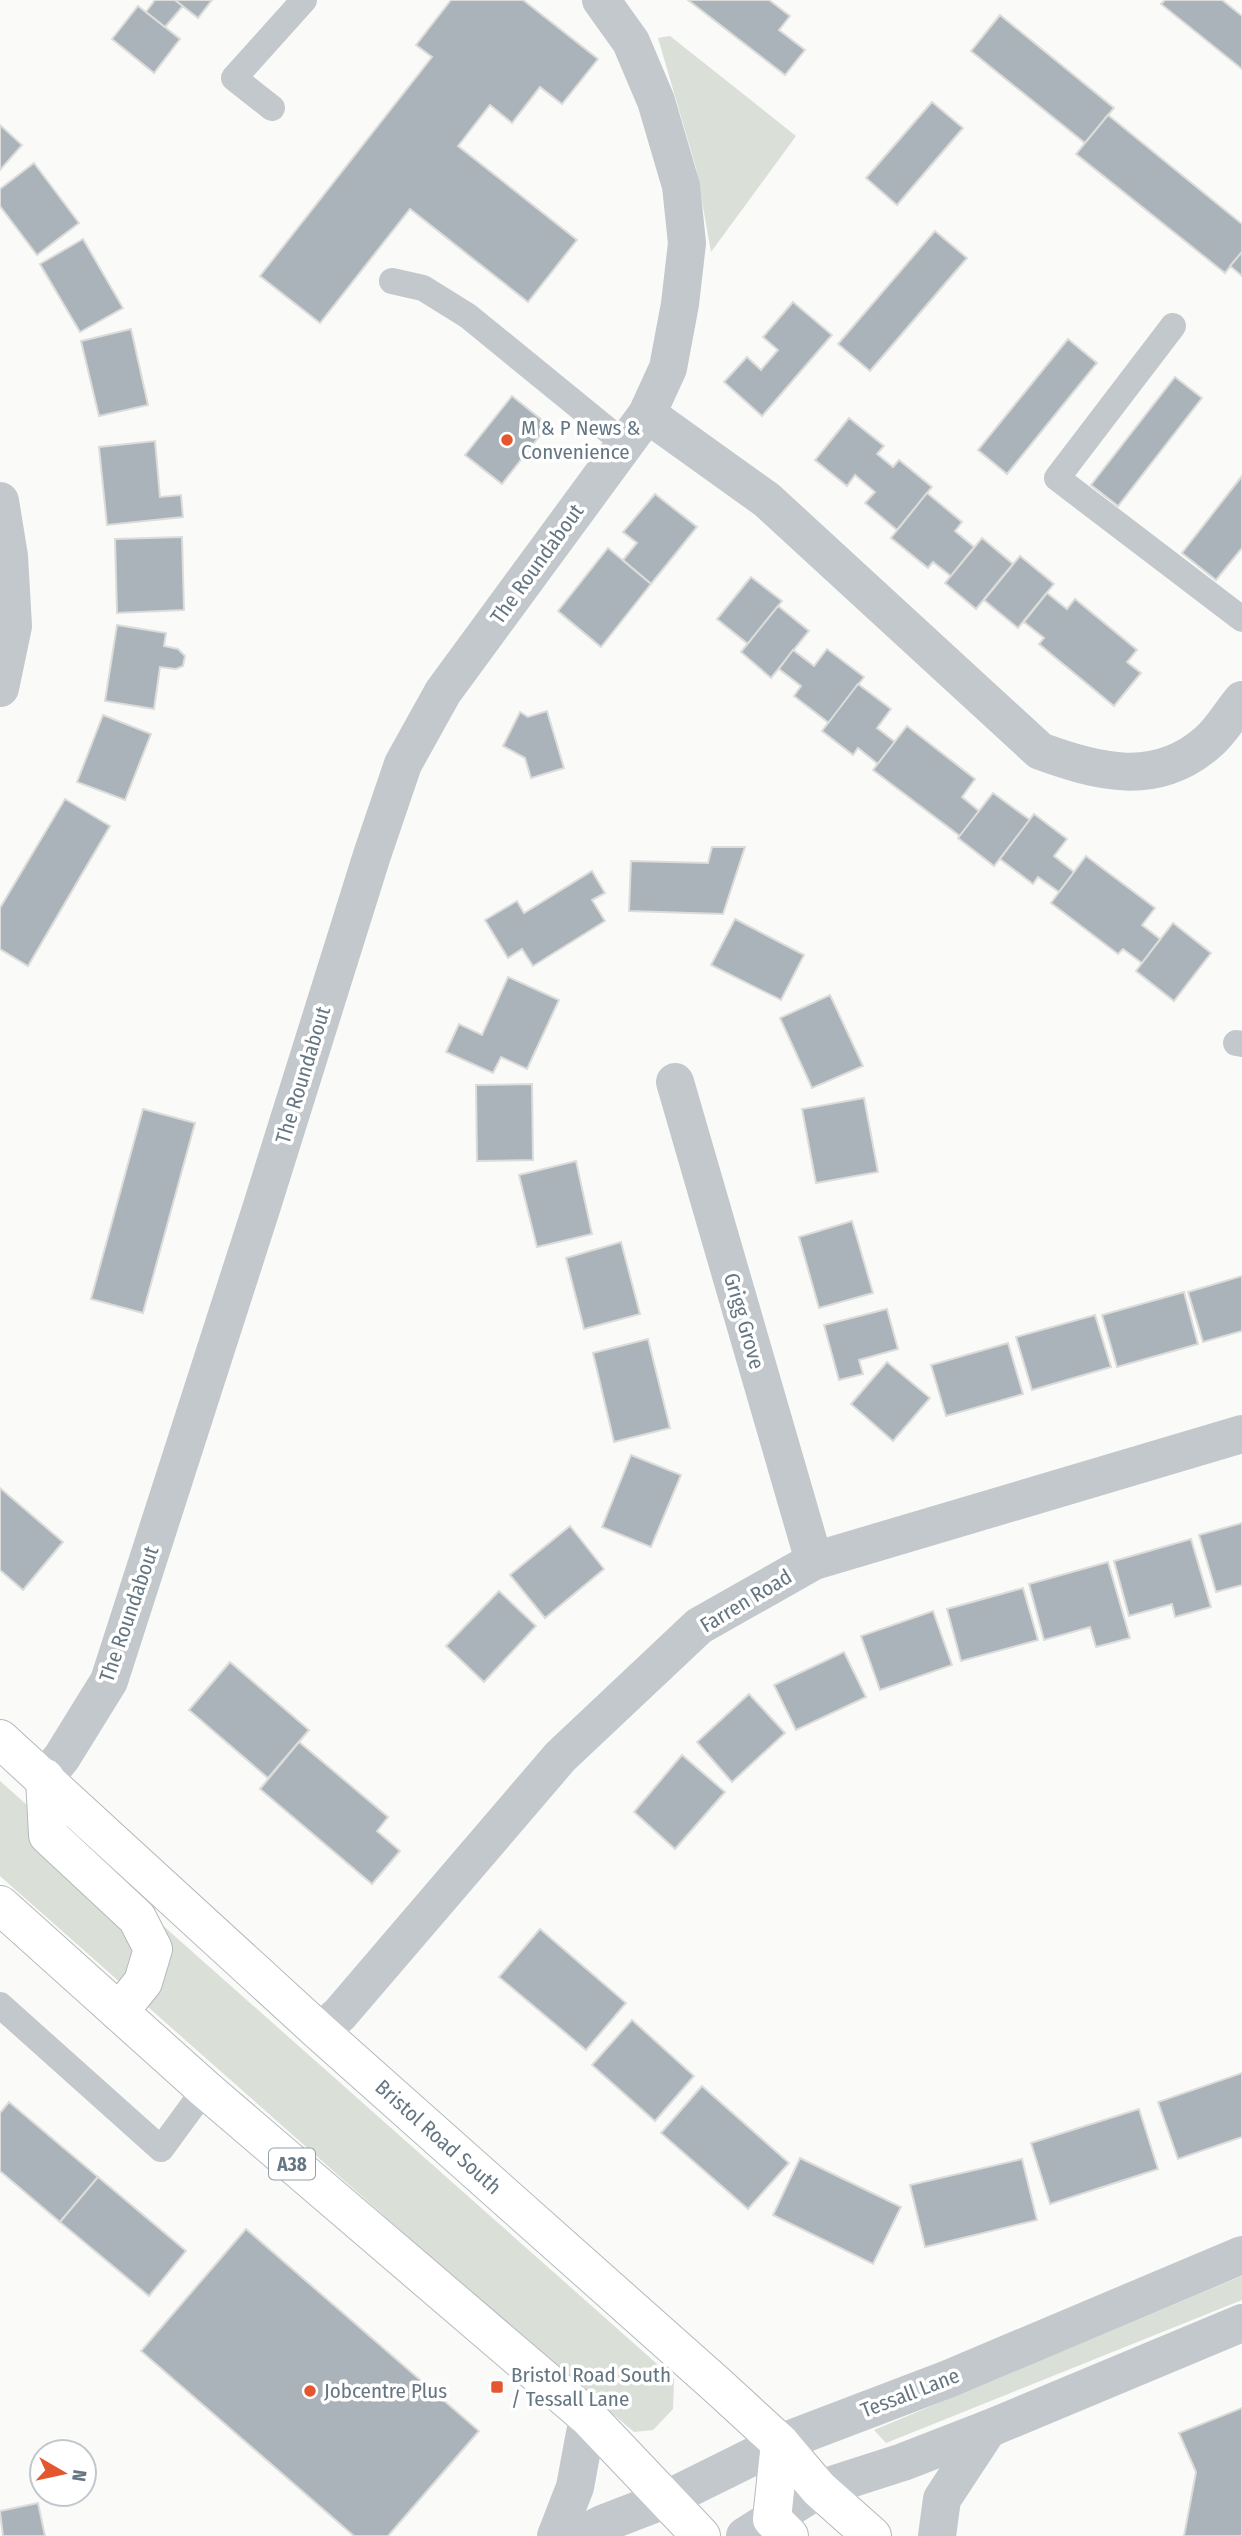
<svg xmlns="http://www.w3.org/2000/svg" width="1242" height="2536" font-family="'Fira Sans Condensed',sans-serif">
  <rect width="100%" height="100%" fill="#fafaf8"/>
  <!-- green -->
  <g fill="#dadfd7">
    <path d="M670 36 796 136 711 252 696 168 658 38Z"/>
    <path d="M0 1781 674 2379 673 2409 653 2430 634 2432 487 2307 0 1876Z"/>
    <path d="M1242 2276V2300L886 2443 874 2430Z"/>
  </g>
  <!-- building -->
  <g fill="#aab3b9" stroke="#dcdcda" stroke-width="2">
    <path d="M155 0H175L183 6 165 27 146 12Z"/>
    <path d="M175 0H212L198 18Z"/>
    <path d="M451 0H523L598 59 562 104 540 87 512 123 490 105 458 146 577 240 528 302 410 209 320 323 260 276 432 57 416 45Z"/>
    <path d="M688 0H769L790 16 779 30 805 50 785 75Z"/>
    <path d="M1165 0H1222L1242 16V69L1161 4Z"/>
    <path d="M138 6 180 39 154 73 112 39Z"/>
    <path d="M1000 15 1114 108 1085 143 971 51Z"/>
    <path d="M932 102 963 128 897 205 866 178Z"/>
    <path d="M1108 115 1242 224V252L1225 273 1076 154Z"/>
    <path d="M0 125 22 145 0 170Z"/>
    <path d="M34 163 79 223 37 255 0 206V189Z"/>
    <path d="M935 231 967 258 870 371 838 344Z"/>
    <path d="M83 239 123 308 80 332 40 264Z"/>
    <path d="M1242 252V276L1230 266Z"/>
    <path d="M793 302 832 335 762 416 724 382 747 357 761 370 778 350 763 337Z"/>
    <path d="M131 329 148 405 99 416 81 341Z"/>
    <path d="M1068 339 1097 363 1007 474 978 450Z"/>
    <path d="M1175 377 1202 398 1118 506 1091 485Z"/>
    <path d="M512 396 548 425 502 484 465 455Z"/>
    <path d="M849 418 884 446 877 454 893 467 899 460 932 487 897 530 865 503 875 492 855 475 847 486 815 460Z"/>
    <path d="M155 441 160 497 181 495 183 517 107 525 99 447Z"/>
    <path d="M1242 476V548L1216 580 1182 553Z"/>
    <path d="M927 493 962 522 955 531 974 547 951 576 933 562 928 568 891 538Z"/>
    <path d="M655 494 697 527 651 584 623 560 637 543 623 532Z"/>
    <path d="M182 537 184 610 117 613 115 539Z"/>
    <path d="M982 538 1013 564 976 609 945 583Z"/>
    <path d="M608 548 651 584 601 647 558 611Z"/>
    <path d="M1020 556 1054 584 1018 628 984 600Z"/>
    <path d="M751 577 782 601 748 644 717 619Z"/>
    <path d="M1047 593 1067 609 1075 599 1137 650 1127 662 1141 673 1114 706 1039 644 1044 638 1024 622Z"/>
    <path d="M778 606 809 631 771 678 741 652Z"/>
    <path d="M117 625 166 633 164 646 178 649 185 656 183 666 176 669 160 667 154 709 105 701Z"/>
    <path d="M827 649 864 677 829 723 794 696 801 686 779 669 793 650 814 666Z"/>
    <path d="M858 684 891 709 877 728 895 742 878 764 858 748 853 755 822 731Z"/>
    <path d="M547 711 564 768 531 778 525 758 503 746 520 712 528 717Z"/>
    <path d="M103 715 151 734 125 800 77 782Z"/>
    <path d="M907 726 975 779 962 797 979 811 960 836 873 770Z"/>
    <path d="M993 793 1030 820 994 866 958 838Z"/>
    <path d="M65 799 110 826 28 966 0 949V908Z"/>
    <path d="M1034 814 1067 839 1054 856 1074 872 1059 892 1038 877 1033 884 1000 859Z"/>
    <path d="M712 847H745L723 914 629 911 631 861 708 863Z"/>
    <path d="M1086 856 1155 908 1142 925 1160 939 1142 963 1123 949 1118 954 1051 903Z"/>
    <path d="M592 871 605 893 592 900 605 921 533 966 522 949 508 958 485 920 517 901 524 913Z"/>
    <path d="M735 919 804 955 781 1000 711 965Z"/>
    <path d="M1173 923 1211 953 1174 1001 1136 971Z"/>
    <path d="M508 977 559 1000 527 1069 501 1057 493 1073 446 1052 459 1024 482 1035Z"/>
    <path d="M830 995 863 1066 812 1088 780 1018Z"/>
    <path d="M532 1084 533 1160 477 1161 476 1085Z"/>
    <path d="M864 1098 878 1172 816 1183 802 1109Z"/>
    <path d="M143 1109 195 1123 143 1313 91 1299Z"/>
    <path d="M576 1161 592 1234 537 1247 519 1175Z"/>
    <path d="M852 1221 873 1293 819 1308 799 1237Z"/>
    <path d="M621 1242 640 1314 584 1329 566 1258Z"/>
    <path d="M1242 1276V1331L1203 1342 1188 1292Z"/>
    <path d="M1184 1292 1198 1344 1117 1367 1102 1315Z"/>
    <path d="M887 1309 898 1349 859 1360 863 1374 839 1380 824 1325Z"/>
    <path d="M1095 1315 1111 1367 1032 1390 1016 1337Z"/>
    <path d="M648 1339 670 1428 614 1442 593 1353Z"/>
    <path d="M1008 1343 1023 1394 946 1416 931 1365Z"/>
    <path d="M887 1362 930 1398 893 1441 851 1404Z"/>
    <path d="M631 1455 681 1475 651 1547 602 1527Z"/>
    <path d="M0 1488 63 1542 23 1590 0 1570Z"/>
    <path d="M1242 1523V1585L1216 1592 1199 1535Z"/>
    <path d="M570 1526 604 1569 545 1618 510 1575Z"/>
    <path d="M1191 1539 1211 1607 1175 1617 1172 1604 1129 1616 1114 1561Z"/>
    <path d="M1108 1562 1130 1638 1096 1647 1090 1627 1044 1640 1029 1584Z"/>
    <path d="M1023 1588 1038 1640 961 1661 947 1609Z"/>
    <path d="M499 1591 536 1626 484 1682 446 1646Z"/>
    <path d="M933 1611 952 1665 880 1690 861 1636Z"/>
    <path d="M844 1652 866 1697 796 1730 774 1685Z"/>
    <path d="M230 1662 309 1730 268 1778 189 1710Z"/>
    <path d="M749 1694 785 1733 732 1782 697 1742Z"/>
    <path d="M299 1742 388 1817 377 1831 400 1851 372 1884 260 1789Z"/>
    <path d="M682 1755 725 1792 675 1849 634 1812Z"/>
    <path d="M540 1929 626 2003 586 2050 499 1977Z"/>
    <path d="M632 2020 694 2076 655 2121 592 2065Z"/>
    <path d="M1242 2073V2137L1178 2159 1158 2102Z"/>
    <path d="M702 2086 789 2163 748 2209 661 2133Z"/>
    <path d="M9 2102 98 2177 60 2222 0 2171V2113Z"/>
    <path d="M1139 2109 1158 2169 1050 2204 1031 2143Z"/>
    <path d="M800 2158 901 2207 873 2264 773 2215Z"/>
    <path d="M1022 2159 1037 2220 925 2247 910 2185Z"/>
    <path d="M98 2177 186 2251 149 2296 60 2222Z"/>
    <path d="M246 2229 479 2431 388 2536H354L141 2351Z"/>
    <path d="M1242 2408V2536H1184L1196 2472 1179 2433Z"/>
    <path d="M38 2503 45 2536H3L0 2511Z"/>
  </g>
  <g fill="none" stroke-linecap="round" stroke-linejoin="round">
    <defs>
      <g id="trunk">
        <path id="s1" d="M0 1739 320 2032 718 2386 780 2443 819 2489 872 2536"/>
        <path d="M45 1778 48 1835 137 1918 153 1949 143 1982 119 2012"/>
        <path d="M0 1905 205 2089 588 2417 701 2536"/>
        <path d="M780 2443 772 2519 789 2536"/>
      </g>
    </defs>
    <!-- trunk casing -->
    <use href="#trunk" stroke="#b4b9bd" stroke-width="40"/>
    <!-- service -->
    <g stroke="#c3c8cc" stroke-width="26">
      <path d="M272 108 234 78 304 0"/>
      <path d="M392 281 423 288 468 316 625 444"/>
      <path d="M1173 326 1057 478 1242 619"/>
      <path d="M1236 1043 1242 1044"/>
      <path d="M0 2005 161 2149 205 2089"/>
    </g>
    <!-- minor -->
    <g stroke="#c3c8cc" stroke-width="38">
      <path d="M647 414 767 500 1040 751C1098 772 1156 788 1208 742 1221 731 1231 713 1242 700"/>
      <path d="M0 501 9 556 13 626 0 688"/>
      <path d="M675 1082 814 1561"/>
      <path d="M45 1778 62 1757 109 1681 261 1209 372 855 403 764 443 692 647 414 668 368 680 304 687 243 681 186 656 101 631 42 601 0"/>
      <path d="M320 2032 340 2014 560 1757 699 1626 814 1561 1242 1434"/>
      <path d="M556 2536 575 2487 588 2417"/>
      <path d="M579 2536 602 2524 667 2499"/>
    </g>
    <!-- tertiary -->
    <g stroke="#c3c8cc" stroke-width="38">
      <path d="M667 2499 780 2443 948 2379 1242 2255"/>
      <path d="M745 2536 819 2489 903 2462 988 2429 1242 2323"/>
      <path d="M937 2536 942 2499 988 2429"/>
    </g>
    <!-- trunk -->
    <use href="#trunk" stroke="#fff" stroke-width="38"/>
  </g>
  <!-- markers -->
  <g fill="#e4572e" stroke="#fff" stroke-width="2.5">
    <circle cx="507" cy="440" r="7"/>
    <rect x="490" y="2380" width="14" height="14" rx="3.5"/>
    <circle cx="310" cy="2391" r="7"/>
  </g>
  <g text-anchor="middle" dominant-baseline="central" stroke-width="7" stroke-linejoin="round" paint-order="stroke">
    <!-- shield labels -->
    <rect fill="#fff" stroke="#939fa8" stroke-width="2" x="269" y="2148.5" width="46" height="31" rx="5"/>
    <g font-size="19" font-weight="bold" fill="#657683">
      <text x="292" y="2164">A38</text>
    </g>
    <!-- poi labels -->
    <g font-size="21" fill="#657683" stroke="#fff" text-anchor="start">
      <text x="521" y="428">M &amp; P News &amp;<tspan x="521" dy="24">Convenience</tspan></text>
      <text x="511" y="2375">Bristol Road South<tspan x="511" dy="24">/ Tessall Lane</tspan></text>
      <text x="324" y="2391">Jobcentre Plus</text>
    </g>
    <!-- street labels -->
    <g font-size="21" fill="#657683" stroke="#fff">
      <text transform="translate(537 564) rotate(-54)">The Roundabout</text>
      <text transform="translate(303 1075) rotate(-73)">The Roundabout</text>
      <text transform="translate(744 1321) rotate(74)">Grigg Grove</text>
      <text transform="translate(746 1601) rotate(-31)">Farren Road</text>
      <text transform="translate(129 1614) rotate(-71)">The Roundabout</text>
      <text stroke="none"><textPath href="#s1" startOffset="592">Bristol Road South</textPath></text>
      <text transform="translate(910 2393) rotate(-21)">Tessall Lane</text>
    </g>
  </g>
  <!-- north arrow -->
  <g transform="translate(63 2473) rotate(99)"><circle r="33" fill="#ffffff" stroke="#c1c8cd" stroke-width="2"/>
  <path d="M0-5L12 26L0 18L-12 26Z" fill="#e4572e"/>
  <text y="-10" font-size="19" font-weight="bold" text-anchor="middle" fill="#657683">N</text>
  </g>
</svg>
